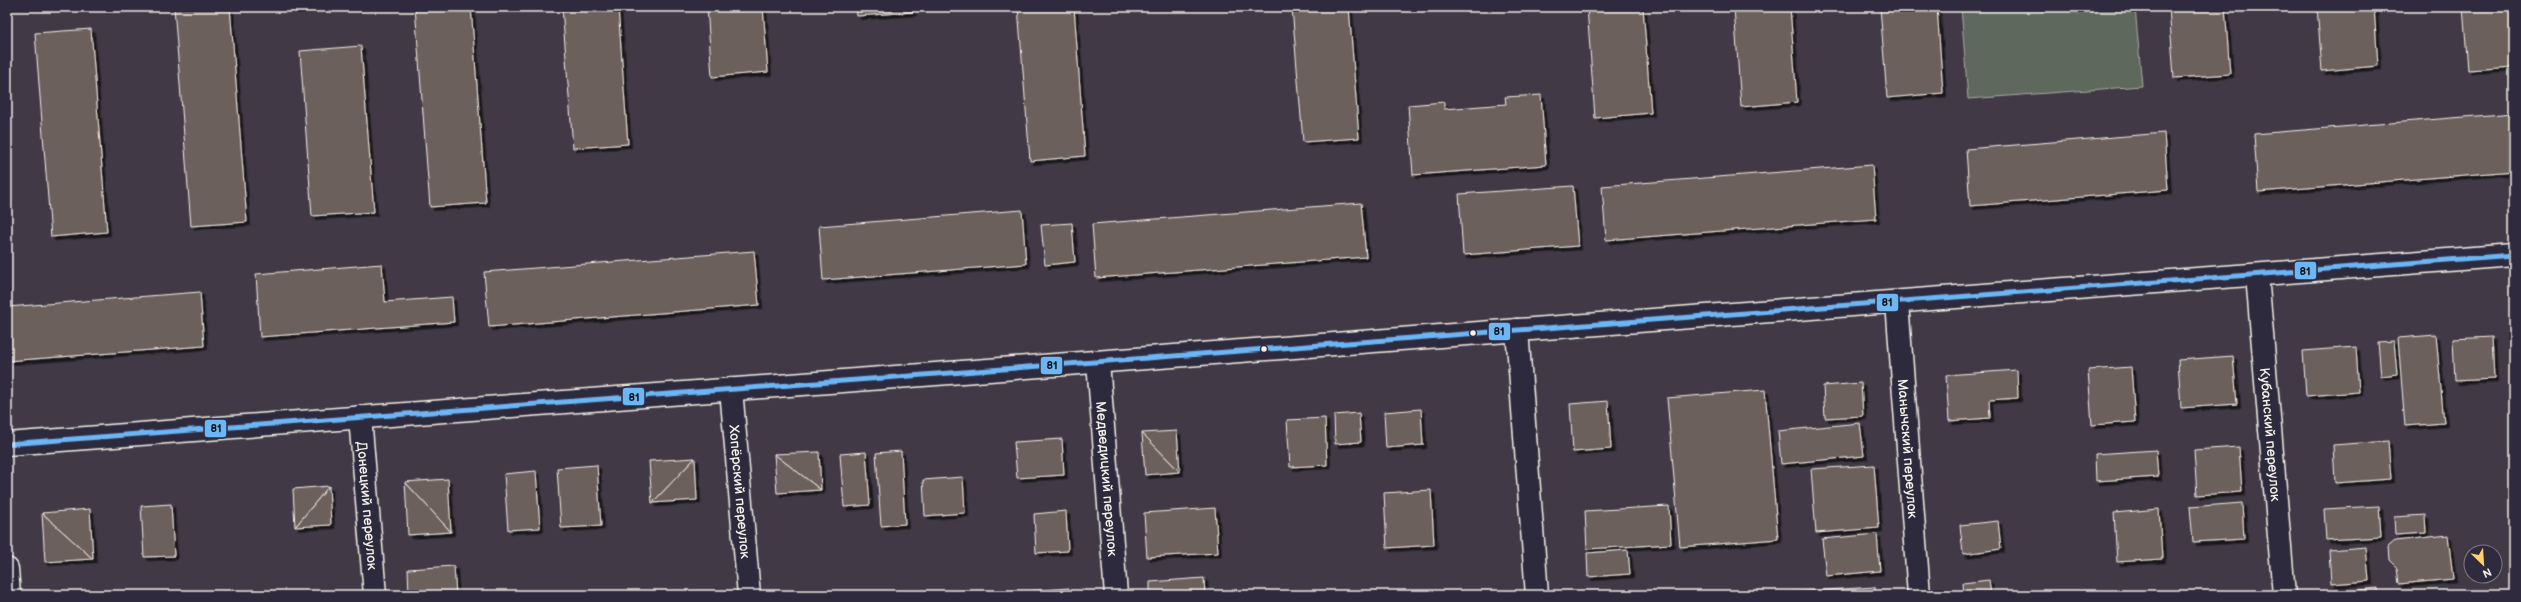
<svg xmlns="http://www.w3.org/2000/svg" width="2521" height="602" font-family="'Balsamiq Sans',sans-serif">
  <defs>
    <filter id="shadow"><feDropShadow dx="3.5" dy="3.5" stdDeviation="0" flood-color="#0009"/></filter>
  </defs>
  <rect width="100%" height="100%" fill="#413a46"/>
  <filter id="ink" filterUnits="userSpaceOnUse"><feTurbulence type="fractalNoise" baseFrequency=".025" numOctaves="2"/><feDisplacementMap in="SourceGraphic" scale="8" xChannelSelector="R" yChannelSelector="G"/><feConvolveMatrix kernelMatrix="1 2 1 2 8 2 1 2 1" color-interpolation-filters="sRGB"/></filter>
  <g filter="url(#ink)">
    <!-- park -->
    <path fill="#5e685d" stroke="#a9aca2" d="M1961 7H2135L2142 86 1968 99Z"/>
    <!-- building -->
    <g fill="#6c605b" stroke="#f4f1e8" filter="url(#shadow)">
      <path d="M174 7H230L247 222 191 226Z"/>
      <path d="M415 7H471L486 203 430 207Z"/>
      <path d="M562 7H618L628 144 573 148Z"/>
      <path d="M707 7H763L768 72 712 77Z"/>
      <path d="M856 7H912L913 12 857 16Z"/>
      <path d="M1018 7H1074L1085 156 1030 161Z"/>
      <path d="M1292 7H1349L1359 138 1303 142Z"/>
      <path d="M1587 7H1643L1651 113 1595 118Z"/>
      <path d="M1734 7H1790L1797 102 1741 107Z"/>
      <path d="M1880 7H1937L1943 93 1887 98Z"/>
      <path d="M2169 7H2225L2230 74 2174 78Z"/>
      <path d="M2317 7H2374L2378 66 2322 71Z"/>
      <path d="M2463 7H2514V67L2468 70Z"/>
      <path d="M91 29 107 232 51 237 35 33Z"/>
      <path d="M361 46 374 212 312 216 300 51Z"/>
      <path d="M1541 95 1546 165 1413 175 1408 105 1444 102V109L1506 104 1505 97Z"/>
      <path d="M2514 113V171L2258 192 2254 134Z"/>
      <path d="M2164 133 2168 190 1970 206 1966 149Z"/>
      <path d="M1872 165 1876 219 1606 240 1602 186Z"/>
      <path d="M1573 186 1578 246 1463 255 1459 194Z"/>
      <path d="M1361 203 1366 257 1096 278 1092 224Z"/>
      <path d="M1022 210 1026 264 823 280 819 226Z"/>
      <path d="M1072 223 1075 262 1045 265 1041 225Z"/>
      <path d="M754 251 759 305 489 327 484 272Z"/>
      <path d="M382 264 385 302 452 297 454 322 260 337 256 274Z"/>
      <path d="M200 292 204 346 7 361V307Z"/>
      <path d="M2436 335 2444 423 2405 426 2398 338Z"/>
      <path d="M2492 337 2494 379 2455 381 2453 339Z"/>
      <path d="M2394 341 2397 374 2381 376 2378 342Z"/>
      <path d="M2356 347 2359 392 2306 396 2303 351Z"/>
      <path d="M2233 356 2237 404 2181 408 2178 360Z"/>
      <path d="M2131 367 2135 422 2092 425 2088 370Z"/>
      <path d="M2017 370 2018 398 1989 400 1990 418 1949 421 1946 375Z"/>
      <path d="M1861 383 1863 416 1825 418 1823 386Z"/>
      <path d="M1765 390 1778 539 1680 547 1667 398Z"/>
      <path d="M1608 401 1611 449 1573 452 1570 404Z"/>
      <path d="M1421 409 1423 445 1386 448 1384 412Z"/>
      <path d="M1359 413 1361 442 1335 444 1334 415Z"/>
      <path d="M1325 418 1327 465 1290 467 1287 420Z"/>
      <path d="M1860 423 1864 456 1781 464 1778 431Z"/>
      <path d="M1177 431 1180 472 1142 433Z"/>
      <path d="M1142 433 1180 472 1145 475Z"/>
      <path d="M1062 439 1064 475 1017 478 1014 442Z"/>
      <path d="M2388 441 2391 479 2335 483 2333 445Z"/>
      <path d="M2239 447 2242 492 2197 495 2194 450Z"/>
      <path d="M2156 450 2158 477 2096 481 2095 454Z"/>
      <path d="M901 451 905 524 881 526 876 453Z"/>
      <path d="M819 452 821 490 774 454Z"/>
      <path d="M866 452 870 505 844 507 840 454Z"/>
      <path d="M774 454 821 490 777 493Z"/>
      <path d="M695 458 697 500 652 503Z"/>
      <path d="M695 458 652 503 649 461Z"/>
      <path d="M597 465 601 526 561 528 557 468Z"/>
      <path d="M1874 465 1879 528 1816 533 1811 469Z"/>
      <path d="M536 471 540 528 508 530 504 474Z"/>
      <path d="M963 477 965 513 925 516 923 480Z"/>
      <path d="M448 479 451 532 405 482Z"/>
      <path d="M405 482 451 532 408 535Z"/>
      <path d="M329 486 331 525 295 527Z"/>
      <path d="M329 486 295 527 293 489Z"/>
      <path d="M1431 490 1434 545 1387 548 1384 493Z"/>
      <path d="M2242 503 2244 539 2193 542 2190 507Z"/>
      <path d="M171 504 174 556 144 557 141 506Z"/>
      <path d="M1669 506 1671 544 1587 549 1585 511Z"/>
      <path d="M2379 506 2381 537 2326 540 2324 509Z"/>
      <path d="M1215 508 1218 553 1147 557 1144 513Z"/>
      <path d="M90 509 93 559 42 513Z"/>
      <path d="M2159 509 2162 559 2117 562 2114 513Z"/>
      <path d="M1066 511 1068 551 1036 553 1034 514Z"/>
      <path d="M42 513 93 559 45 562Z"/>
      <path d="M2425 515 2426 533 2395 535 2394 517Z"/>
      <path d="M1998 521 2001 549 1963 554 1960 525Z"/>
      <path d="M1877 534 1880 571 1826 576 1822 539Z"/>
      <path d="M2448 535 2453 579 2399 584 2397 568 2389 560 2388 547 2395 541Z"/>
      <path d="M2366 547 2369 581 2331 584 2329 550Z"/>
      <path d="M1628 550 1630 574 1588 577 1587 553Z"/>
      <path d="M454 566 456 595H409L408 569Z"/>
      <path d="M1204 578 1205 595H1150V582Z"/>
      <path d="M1989 580 1991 595H1964L1963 583Z"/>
      <path d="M1875 587V595H1778V593Z"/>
      <path d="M1069 588V595H1031L1030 591Z"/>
      <path d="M2378 588V595H2331V593Z"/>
    </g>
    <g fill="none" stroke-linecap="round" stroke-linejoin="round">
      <defs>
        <g id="street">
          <path id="s1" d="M2257 275 2284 595"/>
          <path id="s2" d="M1897 302 1919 595"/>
          <path id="s3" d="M1098 362 1116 595"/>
          <path id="s4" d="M731 389 749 595"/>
          <path id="s5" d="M360 417 375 595"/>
          <path d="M7 569 9 595"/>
        </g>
        <g id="secondary">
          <path d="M1517 330 1537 595"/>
          <path d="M7 444 2514 255"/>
        </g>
      </defs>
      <!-- street casing -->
      <use href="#street" stroke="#f4f1e8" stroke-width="25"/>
      <!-- secondary casing -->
      <use href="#secondary" stroke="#f4f1e8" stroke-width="25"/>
      <!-- street -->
      <use href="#street" stroke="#2f2a3d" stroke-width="22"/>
      <!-- secondary -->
      <use href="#secondary" stroke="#2f2a3d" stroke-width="22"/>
      <defs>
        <path id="bus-1" d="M7 444 2514 255"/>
      </defs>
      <!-- bus-1 casing -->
      <use href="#bus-1" stroke="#2f2a3d" stroke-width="8"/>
      <!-- bus-1 -->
      <use href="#bus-1" stroke="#6db6f5" stroke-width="5"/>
    </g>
  </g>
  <!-- markers -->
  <g fill="#f4f1e8" stroke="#2f2a3d" stroke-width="1.5">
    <circle cx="1473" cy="333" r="3.5"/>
    <circle cx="1264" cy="349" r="3.5"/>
  </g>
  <g text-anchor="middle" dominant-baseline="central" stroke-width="3" stroke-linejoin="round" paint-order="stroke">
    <!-- street labels -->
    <g font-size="14" fill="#f4f1e8" stroke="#2f2a3d">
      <text stroke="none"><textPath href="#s1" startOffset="160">Кубанский переулок</textPath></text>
      <text stroke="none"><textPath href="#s2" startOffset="147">Манычский переулок</textPath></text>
      <text stroke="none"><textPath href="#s3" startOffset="117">Медведицкий переулок</textPath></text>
      <text stroke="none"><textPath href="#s4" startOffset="103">Хопёрский переулок</textPath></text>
      <text stroke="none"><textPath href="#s5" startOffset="89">Донецкий переулок</textPath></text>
    </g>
  </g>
  <g stroke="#2f2a3d" stroke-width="1.5">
    <rect x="2294" y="261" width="23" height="19" rx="4" fill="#6db6f5"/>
    <rect x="1876" y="293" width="23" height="19" rx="4" fill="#6db6f5"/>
    <rect x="1488" y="322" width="23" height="19" rx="4" fill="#6db6f5"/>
    <rect x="1040" y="356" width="23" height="19" rx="4" fill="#6db6f5"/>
    <rect x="622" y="387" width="23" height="19" rx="4" fill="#6db6f5"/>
    <rect x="204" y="419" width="23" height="19" rx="4" fill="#6db6f5"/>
  </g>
  <g font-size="11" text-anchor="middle" font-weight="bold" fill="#111">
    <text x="2305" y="275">81</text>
    <text x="1887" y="306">81</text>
    <text x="1499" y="335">81</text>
    <text x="1052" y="369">81</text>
    <text x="634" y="401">81</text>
    <text x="216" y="432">81</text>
  </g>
  <!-- margin -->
  <rect width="2521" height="602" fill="none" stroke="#2f2a3d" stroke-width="24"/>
  <rect x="12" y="12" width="2497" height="578" fill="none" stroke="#f4f1e8" stroke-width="1.5" filter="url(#ink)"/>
  <!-- north arrow -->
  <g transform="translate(2483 564) rotate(155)"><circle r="19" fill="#2f2a3d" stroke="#7e7a81"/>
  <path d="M0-3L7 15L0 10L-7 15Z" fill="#ffd166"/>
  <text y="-6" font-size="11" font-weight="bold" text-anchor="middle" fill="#f4f1e8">N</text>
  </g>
</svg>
